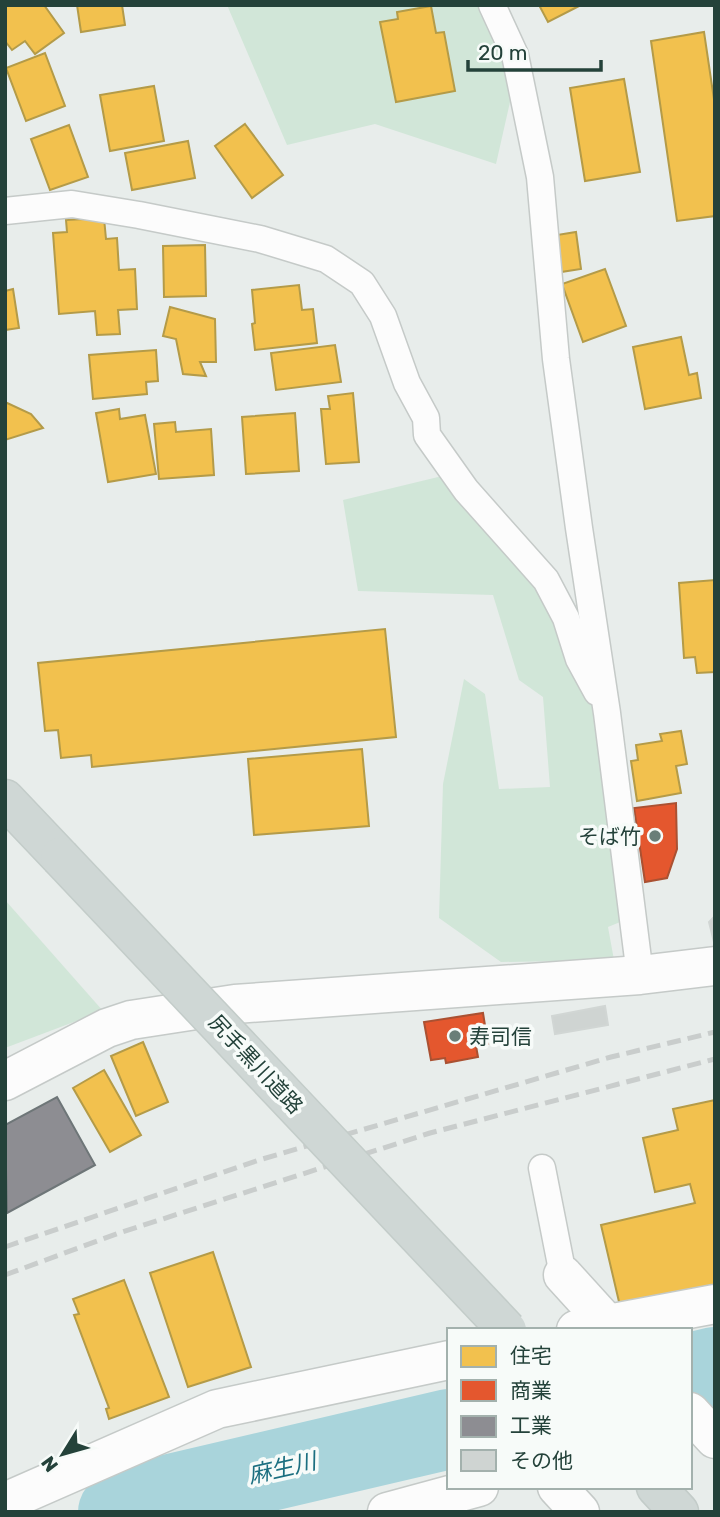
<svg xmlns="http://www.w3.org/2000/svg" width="720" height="1517" font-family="Rubik,'Noto Sans JP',sans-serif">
  <rect width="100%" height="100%" fill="#e8edeb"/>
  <!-- green -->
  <g fill="#d1e6d8">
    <path d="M227 5H484L515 80 496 164 375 124 287 145Z"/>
    <path d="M467 470 584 654 625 920 608 927 614 960 501 962 439 918 443 784 464 679 485 694 499 789 550 787 543 697 519 680 493 595 358 591 343 500Z"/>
    <path d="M5 900 103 1011 5 1048Z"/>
  </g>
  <!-- homes -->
  <g fill="#f2c14e" stroke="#b49b48" stroke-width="2">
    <path d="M5 5H44L64 33 35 54 25 41 12 50 5 41Z"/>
    <path d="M77 5H122L125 25 81 32Z"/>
    <path d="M539 5H581L548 22Z"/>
    <path d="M431 6 436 33 444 32 455 91 396 102 380 22 398 19 397 12Z"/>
    <path d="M704 32 715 106V216L677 221 651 41Z"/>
    <path d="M45 53 65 106 26 121 6 68Z"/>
    <path d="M624 79 640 172 585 181 570 88Z"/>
    <path d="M154 86 164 141 110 151 100 95Z"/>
    <path d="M245 124 283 175 252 198 215 146Z"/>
    <path d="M69 125 88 177 50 190 31 139Z"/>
    <path d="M188 141 195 178 132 190 125 153Z"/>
    <path d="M104 218 106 239 117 238 119 270 135 269 137 309 118 310 120 334 97 335 95 311 59 314 53 233 67 232 66 220Z"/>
    <path d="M576 232 581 269 561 272 557 235Z"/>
    <path d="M205 245 206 296 164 297 163 246Z"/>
    <path d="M605 269 626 326 583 342 562 284Z"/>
    <path d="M299 285 302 310 313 309 317 343 255 350 252 324 255 323 252 290Z"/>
    <path d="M13 289 19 328 5 330V291Z"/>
    <path d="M170 307 215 319 216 362H200L206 376 183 374 176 339 163 336Z"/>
    <path d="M681 337 689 375 697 373 701 398 645 409 633 347Z"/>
    <path d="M335 345 341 382 276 390 271 353Z"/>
    <path d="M156 350 158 381 146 382 147 394 93 399 89 355Z"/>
    <path d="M353 393 359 462 326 464 321 409H330L328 396Z"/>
    <path d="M5 402 31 414 43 428 5 440Z"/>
    <path d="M119 409 120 419 145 415 156 474 108 482 96 413Z"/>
    <path d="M295 413 299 471 246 474 242 417Z"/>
    <path d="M175 422 176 432 211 429 214 475 159 479 154 424Z"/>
    <path d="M715 580V672L697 673 695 657 684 658 679 583Z"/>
    <path d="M385 629 396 737 92 767 91 755 61 758 58 730 45 731 38 663Z"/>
    <path d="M681 731 687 764 676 766 681 793 637 801 631 761 638 760 636 745 662 741 660 734Z"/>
    <path d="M362 749 369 826 254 835 248 759Z"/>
    <path d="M143 1042 168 1102 136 1116 111 1056Z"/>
    <path d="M104 1070 141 1135 110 1152 73 1088Z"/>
    <path d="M715 1100V1288L620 1306 601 1225 695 1203 690 1184 655 1192 643 1138 678 1130 673 1109Z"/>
    <path d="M213 1252 251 1367 188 1387 150 1273Z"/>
    <path d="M124 1280 169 1397 109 1419 106 1409 109 1408 74 1315 79 1314 73 1299Z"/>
  </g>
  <!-- shops -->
  <g fill="#e4572e" stroke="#aa5132" stroke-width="2">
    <path d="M676 803 677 849 667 878 645 882 634 808Z"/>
    <path d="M483 1013 488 1044 476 1046 478 1057 446 1063 445 1058 431 1060 424 1022Z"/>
  </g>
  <!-- industry -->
  <path fill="#8d8d92" stroke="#6e7678" stroke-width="2" d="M57 1097 95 1165 7 1213 5 1125Z"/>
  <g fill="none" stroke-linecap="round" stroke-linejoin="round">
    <!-- river -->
    <g stroke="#a9d4db" stroke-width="80">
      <path d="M690 1373 715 1367"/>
      <path d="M118 1512 137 1502 449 1429"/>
    </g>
  </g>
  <!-- building -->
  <g fill="#cfd4d2" stroke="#d1d6d4" stroke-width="2">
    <path d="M715 916V942H714L709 922Z"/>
    <path d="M605 1006 608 1025 555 1034 552 1016Z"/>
  </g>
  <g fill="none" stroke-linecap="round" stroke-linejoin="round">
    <defs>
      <g id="service">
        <path d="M492 5 515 55 540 177 556 359 579 528 607 713 640 975"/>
        <path d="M5 211 72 204 139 215 260 239 326 259 362 283 383 316 407 383 426 418 427 435 466 490 546 580 566 618 579 659 597 692"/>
        <path d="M542 1168 563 1275"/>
      </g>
      <g id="minor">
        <path d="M5 1081 107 1028 131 1020 235 1004 640 975 715 966"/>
        <path d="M563 1275 613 1330"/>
        <path d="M576 1330 715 1304"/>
        <path d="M690 1412 715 1439"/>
        <path d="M557 1487 580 1512"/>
        <path d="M5 1502 217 1409 449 1360"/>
        <path d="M387 1512 479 1487"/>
      </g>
      <g id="primary">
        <path d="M5 799 60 857"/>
        <path d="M656 1487 679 1512"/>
      </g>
    </defs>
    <!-- service casing -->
    <use href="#service" stroke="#c5cac8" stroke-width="29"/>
    <!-- minor casing -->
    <use href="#minor" stroke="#c5cac8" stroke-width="41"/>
    <!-- primary casing -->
    <use href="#primary" stroke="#c3ccc9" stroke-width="41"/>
    <!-- service -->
    <use href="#service" stroke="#fcfcfc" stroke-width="26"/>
    <!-- minor -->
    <use href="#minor" stroke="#fcfcfc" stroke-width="38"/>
    <!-- primary -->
    <use href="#primary" stroke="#cfd7d5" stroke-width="38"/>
    <!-- rail -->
    <g stroke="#c9cdcc" stroke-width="5" stroke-dasharray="14 7" stroke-linecap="butt">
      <path d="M5 1247 259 1160 611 1057 715 1032"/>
      <path d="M5 1275 119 1233 430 1133 715 1059"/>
    </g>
    <defs>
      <path id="primary-bridge" d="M60 857 507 1330"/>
    </defs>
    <!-- primary-bridge casing -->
    <use href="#primary-bridge" stroke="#c3ccc9" stroke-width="41" stroke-linecap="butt"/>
    <!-- primary-bridge -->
    <use href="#primary-bridge" stroke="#cfd7d5" stroke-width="38"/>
  </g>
  <!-- markers -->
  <g fill="#697e78" stroke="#f7fbf9" stroke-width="2.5">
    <circle cx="655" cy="836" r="7"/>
    <circle cx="455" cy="1036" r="7"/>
  </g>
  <g text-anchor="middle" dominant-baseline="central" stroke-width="7" stroke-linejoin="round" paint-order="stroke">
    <!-- poi labels -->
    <g font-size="21" fill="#24423a" stroke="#f7fbf9" text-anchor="end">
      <text x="641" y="836">そば竹</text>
      <text x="469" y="1036" text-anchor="start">寿司信</text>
    </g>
    <!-- street labels -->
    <g font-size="21" fill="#24423a" stroke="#f7fbf9">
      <text transform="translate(256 1064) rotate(47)">尻手黒川道路</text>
    </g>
    <!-- water labels -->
    <g font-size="23" font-style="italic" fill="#1c6f80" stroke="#f7fbf9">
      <text transform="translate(282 1468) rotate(-13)">麻生川</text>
    </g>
  </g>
  <!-- border -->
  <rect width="720" height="1517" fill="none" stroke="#24423a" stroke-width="14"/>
  <!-- legend -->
  <rect x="447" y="1328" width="245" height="161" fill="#f7fbf9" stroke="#a3b1ad" stroke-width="2"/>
  <rect x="461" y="1346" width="35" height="21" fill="#f2c14e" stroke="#a3b1ad" stroke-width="2"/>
  <text x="510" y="1363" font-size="21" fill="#24423a">住宅</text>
  <rect x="461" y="1380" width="35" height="21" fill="#e4572e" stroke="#a3b1ad" stroke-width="2"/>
  <text x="510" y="1398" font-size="21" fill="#24423a">商業</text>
  <rect x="461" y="1416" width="35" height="21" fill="#8d8d92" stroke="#a3b1ad" stroke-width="2"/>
  <text x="510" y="1433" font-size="21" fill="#24423a">工業</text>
  <rect x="461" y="1450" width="35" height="21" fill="#cfd4d2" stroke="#a3b1ad" stroke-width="2"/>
  <text x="510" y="1468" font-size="21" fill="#24423a">その他</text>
  <!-- north arrow -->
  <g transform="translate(63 1454) rotate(233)" stroke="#f7fbf9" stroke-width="5" paint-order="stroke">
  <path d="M0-5L12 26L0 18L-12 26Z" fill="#24423a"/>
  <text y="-10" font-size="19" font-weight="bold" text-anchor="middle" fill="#24423a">N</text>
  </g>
  <!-- scale -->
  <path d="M468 60v10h133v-10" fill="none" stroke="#24423a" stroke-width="3.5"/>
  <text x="478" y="60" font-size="21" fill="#24423a" stroke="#f7fbf9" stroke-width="5" paint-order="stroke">20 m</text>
</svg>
